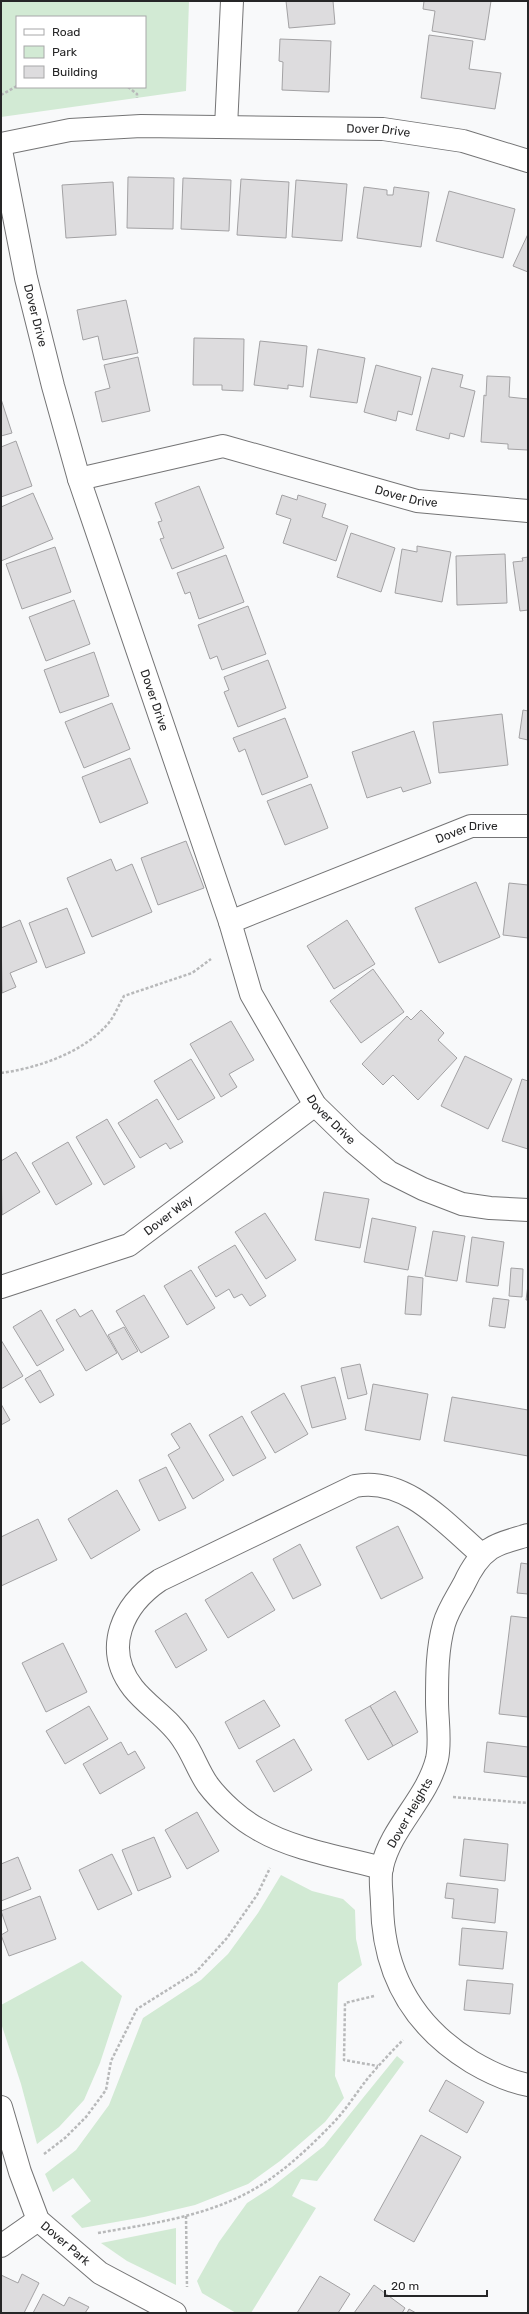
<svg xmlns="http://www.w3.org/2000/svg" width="529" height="2314" font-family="Rubik,sans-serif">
  <rect width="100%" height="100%" fill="#f8f9fa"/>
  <!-- green -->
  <g fill="#d2ead4" fill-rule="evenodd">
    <path d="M1 1H189L186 91 1 117ZM17 17H145V87H17Z"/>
    <path d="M281 1875 312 1891 343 1899 355 1910 356 1939 362 1965 338 1983 335 2076 344 2098 325 2122 280 2161 248 2184 195 2205 144 2217 82 2228 71 2216 91 2201 73 2178 53 2192 45 2174 76 2150 109 2105 143 2018 201 1980 228 1954 258 1913Z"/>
    <path d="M82 1961 122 1996 100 2063 84 2100 59 2127 37 2144 21 2084 1 2023V2005Z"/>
    <path d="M397 2056 404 2062 317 2181 301 2179 292 2196 316 2208 251 2313H236L202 2293 197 2281 219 2242 247 2203 272 2187 324 2146Z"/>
    <path d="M176 2228V2285L127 2261 101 2243Z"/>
  </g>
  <!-- building -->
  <g fill="#dddcde" stroke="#a3a2a4">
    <path d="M286 1H333L335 24 289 28Z"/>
    <path d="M424 1H491L485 40 432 31 435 11 423 9Z"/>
    <path d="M429 35 473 41 469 69 501 73 495 109 421 98Z"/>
    <path d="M280 39 331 41 329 92 282 90 283 62 279 61Z"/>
    <path d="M128 177 174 178 173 229 127 228Z"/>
    <path d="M183 178 231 180 229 231 181 229Z"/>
    <path d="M241 179 289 182 286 238 237 235Z"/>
    <path d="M296 180 347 184 342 241 292 237Z"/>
    <path d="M113 182 116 235 66 238 62 185Z"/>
    <path d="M364 187 387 190V195H393L394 187 429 192 421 247 357 238Z"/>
    <path d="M449 191 515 209 503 258 436 241Z"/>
    <path d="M528 234V272L513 266Z"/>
    <path d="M126 300 138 353 103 360 98 336 83 340 77 310Z"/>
    <path d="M194 338 244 339 243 391 222 390V385H193Z"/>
    <path d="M260 341 307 346 303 387 288 385V389L254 385Z"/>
    <path d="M318 349 365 358 357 403 310 397Z"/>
    <path d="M138 357 150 411 102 422 95 392 110 388 104 365Z"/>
    <path d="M376 365 421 377 412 415 398 411 396 421 364 412Z"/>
    <path d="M432 368 463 375 460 387 475 391 464 437 450 433 449 439 416 430Z"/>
    <path d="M487 376 510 377 509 397 528 399V450L508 449V444L481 442 484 395 486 396Z"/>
    <path d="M1 399 12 433 1 436Z"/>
    <path d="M16 441 32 486 1 497V447Z"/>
    <path d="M199 486 224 548 172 569 160 539 164 538 158 522 162 521 155 503Z"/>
    <path d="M33 493 53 539 1 561V507Z"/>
    <path d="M282 495 297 500 298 495 326 504 322 517 348 526 336 561 283 543 291 519 276 514Z"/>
    <path d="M351 533 395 548 381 592 337 577Z"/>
    <path d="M417 546 451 552 442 602 395 593 402 549 417 552Z"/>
    <path d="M55 547 71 592 22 609 6 564Z"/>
    <path d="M505 554 507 603 457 605 456 556Z"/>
    <path d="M226 555 244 602 199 619 190 592 185 594 177 573Z"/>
    <path d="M528 557V610L520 611 513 562 523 561 522 558Z"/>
    <path d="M74 600 90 644 46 661 29 617Z"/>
    <path d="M248 606 266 654 222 670 217 656 210 659 198 625Z"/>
    <path d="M94 652 109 696 60 713 44 670Z"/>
    <path d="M268 660 286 708 238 727 224 692 229 690 224 677Z"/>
    <path d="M112 703 130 749 84 768 65 722Z"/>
    <path d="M523 710 528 711V740L519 738Z"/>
    <path d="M502 714 508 765 439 773 433 722Z"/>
    <path d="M285 718 308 777 262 795 245 749 239 752 233 738Z"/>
    <path d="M414 731 431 783 403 792 401 787 367 798 352 752Z"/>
    <path d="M130 758 148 803 100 823 82 777Z"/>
    <path d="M311 784 328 828 285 845 267 801Z"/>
    <path d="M186 841 204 888 158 905 141 858Z"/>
    <path d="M111 859 116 871 132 864 152 912 92 937 67 878Z"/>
    <path d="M476 882 500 937 439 963 415 908Z"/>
    <path d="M509 883 528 885V938L503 935Z"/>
    <path d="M67 908 85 953 46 968 29 923Z"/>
    <path d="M20 920 37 962 10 973 16 987 2 993 1 928Z"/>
    <path d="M347 920 375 964 334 989 307 946Z"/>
    <path d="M373 969 404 1012 361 1043 330 1001Z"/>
    <path d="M421 1010 444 1033 438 1040 457 1058 418 1100 393 1075 383 1085 362 1064 407 1016 411 1020Z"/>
    <path d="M231 1021 254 1060 229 1074 237 1087 221 1097 190 1044Z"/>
    <path d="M465 1056 512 1079 488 1129 441 1106Z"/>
    <path d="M191 1059 215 1098 178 1120 154 1081Z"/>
    <path d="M522 1079 528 1081V1149L502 1141Z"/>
    <path d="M157 1099 183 1142 170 1149 166 1143 140 1158 118 1123Z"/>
    <path d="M107 1119 135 1167 104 1185 76 1137Z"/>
    <path d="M68 1142 92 1184 56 1205 32 1163Z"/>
    <path d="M16 1152 40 1192 2 1215 1 1161Z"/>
    <path d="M324 1192 369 1199 360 1248 315 1240Z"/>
    <path d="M265 1213 296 1260 266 1279 235 1232Z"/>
    <path d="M372 1218 416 1227 408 1270 364 1262Z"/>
    <path d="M433 1231 465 1236 457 1281 425 1276Z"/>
    <path d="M472 1237 504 1242 498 1286 466 1282Z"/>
    <path d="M235 1245 266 1296 250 1306 242 1294 234 1298 229 1289 216 1297 198 1267Z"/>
    <path d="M511 1268 523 1269 522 1297 509 1296Z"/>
    <path d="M191 1270 215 1308 187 1325 164 1286Z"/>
    <path d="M408 1276 423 1278 421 1315 405 1314Z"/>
    <path d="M528 1285V1300H526Z"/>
    <path d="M144 1295 169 1337 141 1353 116 1311Z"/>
    <path d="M493 1298 509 1300 505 1328 489 1326Z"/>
    <path d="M75 1309 80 1317 92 1310 117 1353 86 1371 56 1320Z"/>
    <path d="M41 1310 64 1350 37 1366 13 1327Z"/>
    <path d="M124 1327 138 1351 122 1360 108 1335Z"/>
    <path d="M1 1340 23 1376 1 1389Z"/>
    <path d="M360 1364 367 1394 348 1399 341 1368Z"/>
    <path d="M40 1370 54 1395 40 1403 25 1379Z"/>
    <path d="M335 1377 346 1419 312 1428 301 1386Z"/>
    <path d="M373 1384 428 1394 420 1440 365 1430Z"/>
    <path d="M284 1393 308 1434 275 1453 251 1412Z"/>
    <path d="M452 1397 528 1410V1456L444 1441Z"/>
    <path d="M1 1404 10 1420 1 1425Z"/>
    <path d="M242 1416 266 1458 233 1476 209 1435Z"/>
    <path d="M190 1423 224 1480 193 1499 168 1455 180 1448 171 1434Z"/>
    <path d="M166 1467 186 1508 159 1521 139 1480Z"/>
    <path d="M117 1490 140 1530 91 1559 68 1519Z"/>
    <path d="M38 1519 57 1560 1 1586V1537Z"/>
    <path d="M398 1526 423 1578 381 1599 356 1547Z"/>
    <path d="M300 1544 321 1585 293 1599 273 1559Z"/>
    <path d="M521 1563 528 1564V1594L517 1593Z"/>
    <path d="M252 1572 275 1610 228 1638 205 1600Z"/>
    <path d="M186 1613 207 1650 176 1668 155 1631Z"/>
    <path d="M511 1616 528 1618V1717L499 1714Z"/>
    <path d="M63 1643 87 1692 46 1712 22 1663Z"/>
    <path d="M395 1691 418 1732 393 1746 370 1706Z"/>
    <path d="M264 1700 280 1726 239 1749 225 1722Z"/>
    <path d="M89 1706 108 1739 65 1764 46 1731Z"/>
    <path d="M370 1706 393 1746 368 1760 345 1720Z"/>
    <path d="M294 1739 312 1770 274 1792 256 1761Z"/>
    <path d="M121 1742 128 1755 135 1751 145 1768 100 1794 83 1764Z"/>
    <path d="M487 1742 528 1747V1777L484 1772Z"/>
    <path d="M197 1812 219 1851 187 1869 165 1830Z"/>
    <path d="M154 1837 171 1877 138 1891 122 1850Z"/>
    <path d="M464 1839 508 1844 505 1881 460 1876Z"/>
    <path d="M112 1854 132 1894 98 1910 79 1870Z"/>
    <path d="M18 1857 31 1889 1 1901V1864Z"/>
    <path d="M447 1883 498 1889 495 1923 452 1918 454 1899 445 1898Z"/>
    <path d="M40 1896 56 1939 9 1956 1 1935 8 1931 1 1911Z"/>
    <path d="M462 1928 507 1932 503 1969 459 1965Z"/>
    <path d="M467 1980 513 1984 510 2014 464 2010Z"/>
    <path d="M446 2080 484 2102 467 2133 429 2111Z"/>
    <path d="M421 2135 461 2157 414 2242 374 2220Z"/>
    <path d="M22 2274 39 2283 24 2313H1V2275L18 2283Z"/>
    <path d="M320 2276 350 2294 338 2313H297Z"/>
    <path d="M374 2285 405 2308 402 2313H354Z"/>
    <path d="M43 2294 64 2306 69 2297 89 2307 85 2313H33Z"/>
    <path d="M409 2309 416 2313H407Z"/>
  </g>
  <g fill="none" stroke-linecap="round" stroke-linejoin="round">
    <defs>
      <g id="street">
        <path d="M226 127 232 1"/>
        <path id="s1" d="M1 144 70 130 141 126 383 129 463 141 528 161"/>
        <path id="s2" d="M1 150 26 278 53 386 79 479 230 922 251 994 315 1105 353 1142 389 1172 423 1189 462 1204 490 1208 528 1210"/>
        <path id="s3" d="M79 479 223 446 417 501 528 511"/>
        <path id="s4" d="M230 922 471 826H528"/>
        <path id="s5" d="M1 1287 129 1245 315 1105"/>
        <path d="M528 1535C516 1539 500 1542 490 1549 478 1557 470 1571 464 1584 457 1597 448 1610 444 1624 437 1649 437 1675 437 1701 437 1720 441 1741 437 1759 427 1799 391 1827 382 1867 379 1878 382 1893 382 1904 383 1973 413 2026 472 2062 489 2072 508 2081 528 2085"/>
        <path d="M382 1868C344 1858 291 1849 258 1829 241 1820 220 1801 208 1785 198 1771 193 1754 183 1740 170 1719 148 1707 133 1688 102 1648 123 1605 160 1580L355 1486C406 1476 447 1525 482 1555"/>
        <path id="s6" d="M1 2107 20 2172 38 2220 100 2273 175 2313"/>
        <path d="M1 2246 38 2220"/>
      </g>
    </defs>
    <!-- street casing -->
    <use href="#street" stroke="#747475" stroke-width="24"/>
    <!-- path -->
    <g stroke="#b8b9ba" stroke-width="2.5" stroke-dasharray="3 2" stroke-linecap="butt">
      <path d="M128 87 137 94V98"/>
      <path d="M1 95 17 86"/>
      <path d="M1 1073C38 1068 81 1053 106 1026 114 1018 118 1006 124 996L192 973 211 959"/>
      <path d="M453 1797 528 1803"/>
      <path d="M374 1996 345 2003 344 2060 378 2066"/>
      <path d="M44 2154 65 2138 86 2117 106 2090 111 2061 137 2009 196 1972 227 1938 257 1895 270 1868"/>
      <path d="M186 2216 187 2287"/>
      <path d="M98 2233C149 2224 203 2217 249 2192 281 2175 310 2147 335 2121 347 2108 357 2092 368 2078 379 2065 391 2052 403 2040"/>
    </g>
    <!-- street -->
    <use href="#street" stroke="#fff" stroke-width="22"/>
  </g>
  <g text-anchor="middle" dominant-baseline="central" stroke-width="3" stroke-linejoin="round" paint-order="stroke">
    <!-- street labels -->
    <g font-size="12" fill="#262627" stroke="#fff">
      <text stroke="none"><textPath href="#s1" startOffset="379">Dover Drive</textPath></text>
      <text stroke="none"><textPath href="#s2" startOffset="169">Dover Drive</textPath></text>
      <text stroke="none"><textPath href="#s3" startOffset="338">Dover Drive</textPath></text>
      <text stroke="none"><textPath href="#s2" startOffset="572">Dover Drive</textPath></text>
      <text stroke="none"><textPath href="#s4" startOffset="254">Dover Drive</textPath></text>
      <text stroke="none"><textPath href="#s2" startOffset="1031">Dover Drive</textPath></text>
      <text stroke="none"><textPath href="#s5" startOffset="184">Dover Way</textPath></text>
      <text transform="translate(410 1813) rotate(-60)">Dover Heights</text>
      <text stroke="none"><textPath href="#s6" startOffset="155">Dover Park</textPath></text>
    </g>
  </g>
  <!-- border -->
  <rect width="529" height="2314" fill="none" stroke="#262627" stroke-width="4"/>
  <!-- legend -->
  <rect x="16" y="16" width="130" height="72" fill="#ffffff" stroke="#a8a8a9"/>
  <rect x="24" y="29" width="20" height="6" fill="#ffffff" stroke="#a8a8a9"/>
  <text x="52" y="36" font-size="12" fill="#262627">Road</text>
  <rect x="24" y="46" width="20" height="12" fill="#d2ead4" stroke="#a8a8a9"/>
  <text x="52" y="56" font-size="12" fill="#262627">Park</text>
  <rect x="24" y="66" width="20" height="12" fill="#dddcde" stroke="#a8a8a9"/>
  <text x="52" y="76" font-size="12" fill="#262627">Building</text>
  <!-- scale -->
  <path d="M385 2290v6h102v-6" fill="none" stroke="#262627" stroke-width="2"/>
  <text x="391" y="2290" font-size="12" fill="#262627" stroke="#ffffff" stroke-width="3" paint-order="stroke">20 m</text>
</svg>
